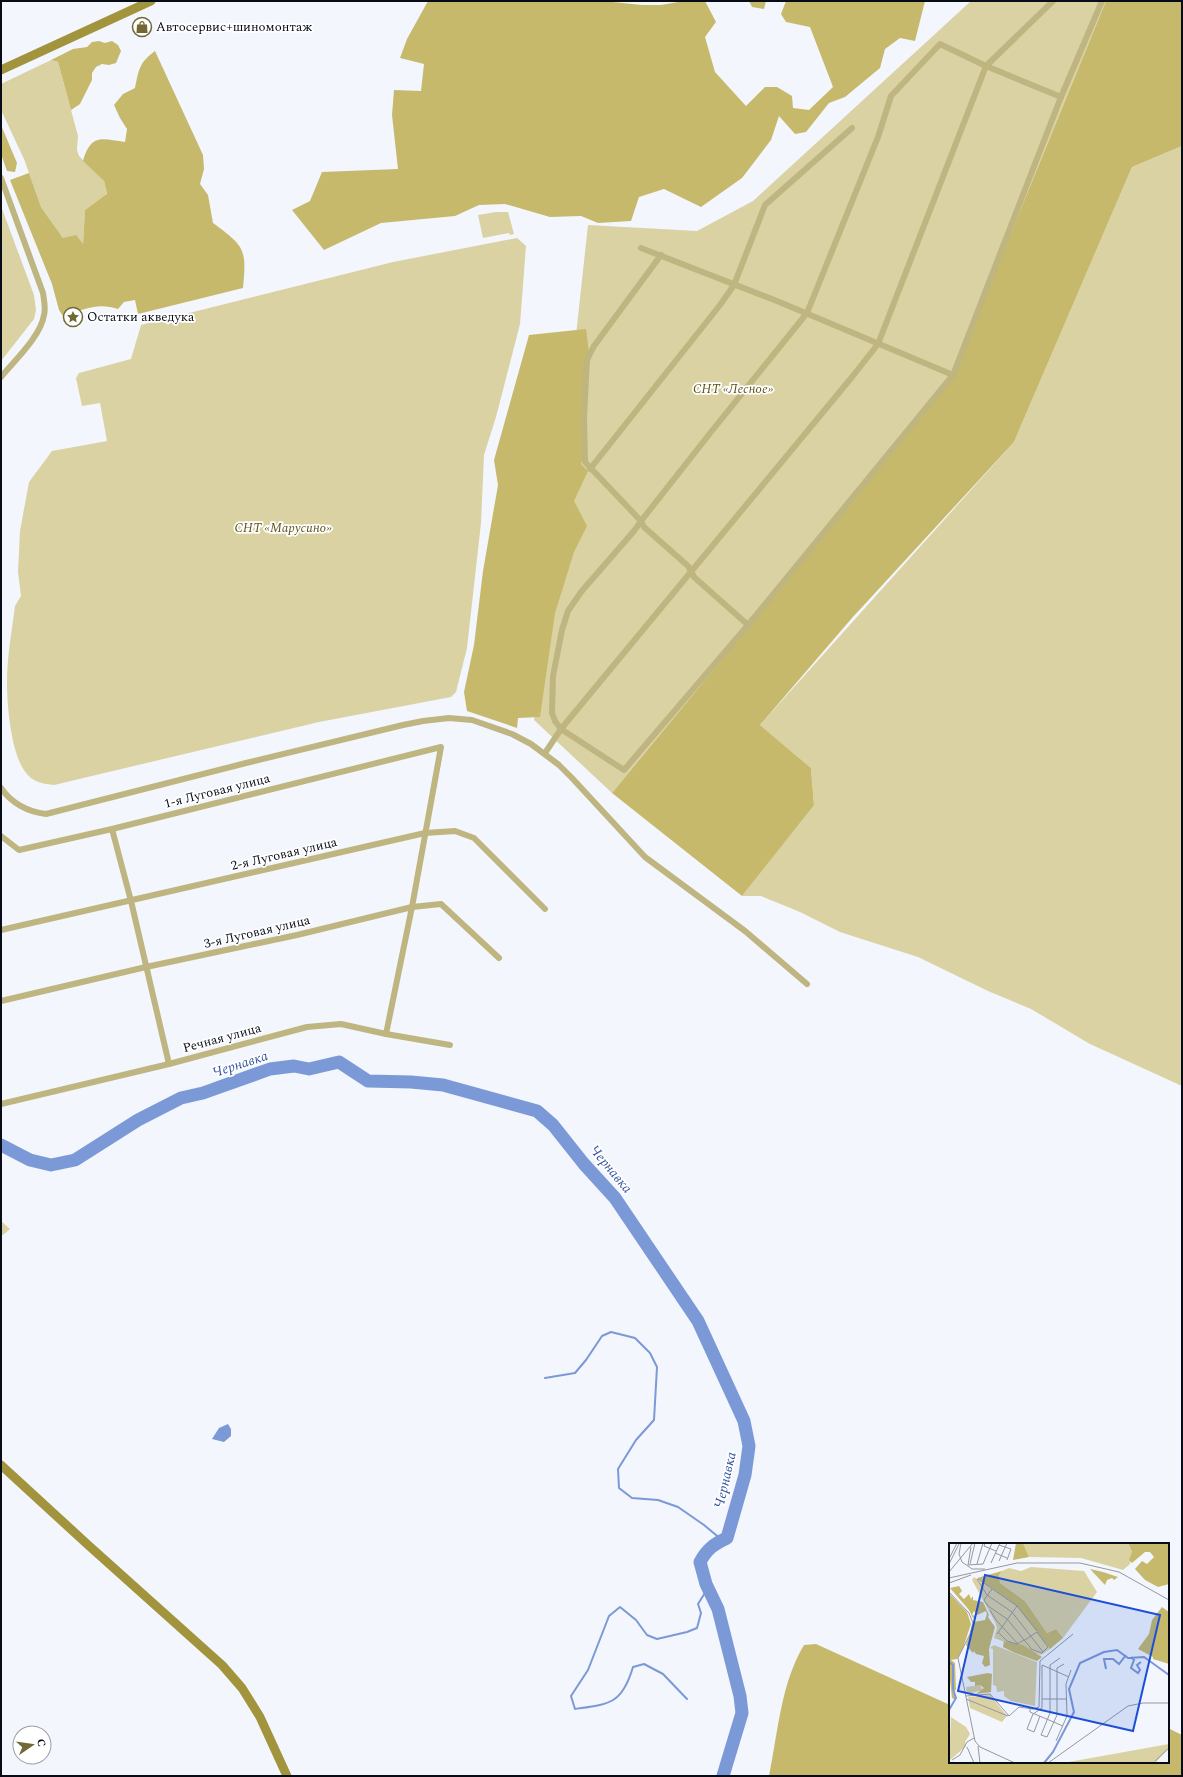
<svg xmlns="http://www.w3.org/2000/svg" width="1183" height="1777" font-family="Spectral,serif">
  <rect width="100%" height="100%" fill="#f3f6fc"/>
  <!-- green -->
  <g fill="#dad2a3">
    <path d="M971 1H1106L950 382 612 793 534 720 588 225 697 231 753 201Z"/>
    <path d="M51 60 58 62 78 136 77 150 79 156 104 181 107 195 85 210 83 244 63 238 41 207 24 159 1 110V84Z"/>
    <path d="M1182 146V1086L1090 1044 1031 1009 988 991 918 957 840 932 800 912 761 896H742L814 804 811 768 760 725 1014 442 1132 167Z"/>
    <path d="M1 206 34 295 36 310 34 319 1 361Z"/>
    <path d="M496 212H508L514 234 510 235 509 233 483 238 478 215Z"/>
    <path d="M517 238 526 246 520 324 496 417 484 455 481 523 467 648 456 692 451 697 319 722 54 785C45 784 38 783 31 778 11 763 7 705 7 682 7 657 12 630 15 606L21 596 18 572 20 531 29 482 52 451 107 441 100 403 82 406 76 378 79 373 131 359 141 325 393 262Z"/>
    <path d="M1 1221 10 1229 3 1235 1 1234Z"/>
  </g>
  <!-- forest -->
  <g fill="#c6b96c">
    <path d="M428 1H603L642 5H661L684 1H705L716 22 705 37 715 72 746 106 765 87H777L792 96 793 108 809 110 833 87 810 27 786 22 781 14 786 1H925L915 41 900 38 885 49 880 68 845 97 829 103 806 132 795 134 779 116 771 140 742 178 701 207 664 189 639 197 631 221 598 223 581 216 550 217 505 204 479 205 455 216 381 223 324 250 292 210 310 201 322 172 398 169 392 115 394 90 421 91 424 64 400 58 407 39Z"/>
    <path d="M749 1H766L764 9 752 7Z"/>
    <path d="M1106 1H1182V146L1132 167 1014 442 852 618 760 725 811 768 814 805 742 896 612 793 950 382Z"/>
    <path d="M99 41 105 43 112 41 118 45 121 51 116 63 109 65 102 64 96 67 92 73V80L80 104 71 110 58 62 51 60 73 49 87 47 92 42Z"/>
    <path d="M155 51 203 155 204 169 200 184 208 195 213 223C244 246 247 248 243 288L138 314 135 300 124 302 118 309C97 302 83 310 63 316L59 310 52 284 10 180 29 173 41 207 63 238 76 235 83 244 85 210 107 194 104 181 83 161C91 133 102 139 125 142L127 129 120 118 114 105 123 94 135 88C139 69 139 63 155 51Z"/>
    <path d="M1 125 17 163 15 172 7 171 1 154Z"/>
    <path d="M586 329 589 353 584 453 581 464 588 471 574 501 587 526 574 552 555 613 540 717 518 718 517 728 467 711 464 692 474 645 483 571 498 485 494 460 529 335Z"/>
    <path d="M816 1644 950 1705V1762H1168V1728L1182 1735V1776H769C778 1732 781 1683 804 1645Z"/>
  </g>
  <!-- water -->
  <path fill="#7b99d7" d="M228 1424 231 1429V1436L224 1442 212 1439 219 1428Z"/>
  <g fill="none" stroke-linecap="round" stroke-linejoin="round">
    <!-- stream -->
    <g stroke="#7b99d7" stroke-width="2">
      <path d="M545 1378 575 1373 586 1360 602 1336 611 1332 635 1338 650 1353 657 1367 654 1420 636 1440 618 1469 619 1488 632 1498 658 1500 678 1507 704 1525 722 1540"/>
      <path d="M687 1699 663 1674 644 1664 633 1667C622 1704 610 1704 575 1709L571 1696 588 1670 609 1616 620 1607 636 1620 647 1635 657 1639 687 1632 697 1628 701 1613 698 1604 708 1588"/>
    </g>
    <!-- river -->
    <path stroke="#7b99d7" stroke-width="13" d="M1 1145 30 1160 51 1165 75 1160 138 1120 181 1098 203 1093 270 1069 294 1066 309 1069 339 1062 368 1081 411 1082 443 1085 537 1111 553 1125 584 1164 615 1198 698 1321 744 1421 749 1446 745 1475 727 1538C714 1544 707 1549 700 1562L706 1584 718 1609 740 1696 742 1713 723 1776"/>
    <!-- street -->
    <g stroke="#beb580" stroke-width="6">
      <path d="M1 178 43 293C44 301 46 308 44 315 41 336 14 361 1 377"/>
      <path d="M641 248 777 301 953 375"/>
      <path d="M661 255 594 346 587 360 584 417 585 462 641 521 644 527 688 566 694 577 748 625 624 770 561 729 555 721 552 713 553 676 562 630 568 611 581 592 634 531 641 521 711 432 807 313 878 137 891 96 940 44 986 66 1061 97"/>
      <path d="M590 469 720 305 734 285 765 205 852 128"/>
      <path d="M748 625 953 375 1061 97 1102 1"/>
      <path d="M545 753 561 729 852 377 878 344 986 66 1053 1"/>
      <path d="M1 788C11 803 28 812 46 814L246 763 403 725 423 721 449 718 472 720 512 734 531 744 559 765 572 778 645 857 745 931 807 984"/>
      <path d="M112 829 131 901 169 1064"/>
      <path d="M1 836 19 850 112 829 441 747 412 907 386 1034"/>
      <path d="M1 930 425 833 455 831 474 838 545 909"/>
      <path d="M1 1001 146 967 297 935 412 907 441 904 499 958"/>
      <path d="M1 1104 169 1064 307 1027 341 1024 386 1034 450 1045"/>
    </g>
    <!-- secondary -->
    <g stroke="#a2943d" stroke-width="9">
      <path d="M1 70 151 1"/>
      <path d="M1 1465 87 1544 222 1665 242 1688 260 1717 287 1776"/>
    </g>
  </g>
  <!-- icons -->
  <defs>
    <symbol id="shop-ring" viewBox="-11 -11 22 22"><circle r="9.5" fill="#fff" stroke="#716835" stroke-width="1.5"/><path d="M-5-2.5h2.3a2.7 3.5 0 0 1 5.4 0H5L5.5 6h-11ZM-1.5-2.5h3a1.5 2.3 0 0 0-3 0Z" fill="#716835"/></symbol>
    <symbol id="sight-ring" viewBox="-11 -11 22 22"><circle r="9.5" fill="#fff" stroke="#716835" stroke-width="1.5"/><path d="M0-6L1.8-2.2L6-1.7L2.9 1.2L3.7 5.4L0 3.3L-3.7 5.4L-2.9 1.2L-6-1.7L-1.8-2.2Z" fill="#716835"/></symbol>
  </defs>
  <g fill-rule="evenodd">
    <use href="#shop-ring" x="131" y="16" width="22" height="22"/>
    <use href="#sight-ring" x="62" y="306" width="22" height="22"/>
  </g>
  <g text-anchor="middle" dominant-baseline="central" stroke-width="3.5" stroke-linejoin="round" paint-order="stroke">
    <!-- poi labels -->
    <g font-size="13" fill="#080c16" stroke="#fff" text-anchor="start">
      <text x="156" y="27">Автосервис+шиномонтаж</text>
      <text x="87" y="317">Остатки акведука</text>
    </g>
    <!-- park labels -->
    <g font-size="13" font-style="italic" fill="#5d5319" stroke="#fff">
      <text x="733" y="389">СНТ «Лесное»</text>
      <text x="283" y="528">СНТ «Марусино»</text>
    </g>
    <!-- street labels -->
    <g font-size="13" fill="#080c16" stroke="#fff">
      <text transform="translate(217 791) rotate(-14)">1-я Луговая улица</text>
      <text transform="translate(284 854) rotate(-13)">2-я Луговая улица</text>
      <text transform="translate(257 932) rotate(-13)">3-я Луговая улица</text>
      <text transform="translate(222 1038) rotate(-15)">Речная улица</text>
    </g>
    <!-- water labels -->
    <g font-size="14" font-style="italic" fill="#32539f" stroke="#fff">
      <text transform="translate(240 1064) rotate(-18)">Чернавка</text>
      <text transform="translate(611 1169) rotate(50)">Чернавка</text>
      <text transform="translate(725 1480) rotate(-77)">Чернавка</text>
    </g>
  </g>
  <!-- overview -->
  <g transform="translate(949 1543)">
    <rect width="220" height="220" fill="#f3f6fc"/>
    <path d="M74 0H179L183 9 181 21 174 27 132 15 80 14ZM82 24 135 28 148 49 114 95 107 86 98 90 76 58 51 40 50 32 53 28 60 25 72 28ZM25 34 68 63 101 106 92 112 45 95 48 85 46 79 23 37ZM45 102 88 119 86 163 62 158 55 153V148L48 149 47 143 44 142V106L41 105ZM31 142 34 147 18 151 17 144ZM41 152 58 173 53 179 21 165 19 154ZM2 174 17 184 21 191 16 199 17 203 0 218ZM220 201V205L206 220H114Z" fill="#dad2a3"/>
    <path d="M67 0H74L80 14 64 17ZM179 0H220V41L209 44 196 37 186 26 193 18 198 21 205 14 201 9H196L183 20 180 17 183 9ZM141 26 154 29 169 34 165 37 163 35 158 37 156 42ZM53 28 50 32 51 40 76 58 98 90 107 86 114 95 101 106 68 63 28 35ZM10 43 13 48 10 51 15 56 20 51 22 56 24 53V57L34 59 40 72 39 74 46 84 40 106 41 122 36 124 33 120 35 113 27 111 25 108 24 110 17 102 25 79 36 77 38 71 37 68 28 72 25 68 23 72 27 73 24 75 20 67 1 45ZM0 50 18 69 22 81 14 105 8 116 2 117 6 120 7 147 4 148 7 157 3 155 0 127ZM213 64 220 69V121L204 116V114L189 106 200 91 203 77ZM55 98 74 102 93 114 88 118 66 110 54 104ZM39 130 43 131 42 149 27 151 35 145 31 142 26 143V139H22L18 134Z" fill="#c6b96c"/>
    <path fill="none" stroke="#7b99d7" stroke-width="2" d="M182 114 185 117 182 125 189 130 191 127 188 122 192 119M0 119 4 122V146L7 155 0 167M157 126 155 116H164L170 121 177 112M95 220 104 209 125 169 120 146 131 120 155 109 168 107 179 115 195 114 220 132"/>
    <path fill="none" stroke="#9598a0" stroke-width="1" d="M12 0 10 11 13 19 23 26H36M36 0 35 3 47 8M50 2 62 6 58 17M22 4 19 22 34 21 43 0M46 10 58 15M0 16 8 0M50 18 58 0M42 20 51 0M0 21 10 1M21 21 26 0M28 21 34 0M0 29 24 0M0 35 68 20H131L170 29 220 57M28 36 38 52 63 69 94 109M29 36 68 63 88 88M0 40 22 32M43 46 35 57 39 63 58 76 68 88 75 97 76 98 81 104 82 106 93 110 99 104 88 89 76 97H75L68 101 58 98 49 89M0 49 20 70 24 80 21 91 9 115 26 198 31 204 66 220M41 67 47 77 69 101M48 91 68 63M111 115 101 122V170L92 192 98 194 108 172V125L115 121M17 153 41 151 60 173M17 156 59 173M93 156H118M81 166V169L114 183M60 173 70 164 84 166 90 164 91 118 124 91M91 173 85 189 78 186 84 171 93 165V122L120 134M107 198 118 173 117 141 122 127M29 203 31 220M18 204 25 220M3 217 11 212 18 199 25 195M206 218 220 205M99 220 179 163 194 160H220"/>
    <path fill="#1d4ed8" fill-opacity="0.15" stroke="#1d4ed8" stroke-width="2" d="M36 32 211 72 184 188 9 148Z"/>
    <rect width="220" height="220" fill="none" stroke="#080c16" stroke-width="2"/>
  </g>
  <!-- border -->
  <rect width="1183" height="1777" fill="none" stroke="#080c16" stroke-width="4"/>
  <!-- north arrow -->
  <g transform="translate(32 1745) rotate(77)"><circle r="19" fill="#ffffff" stroke="#9c9ea2"/>
  <path d="M0-3L7 15L0 10L-7 15Z" fill="#716835"/>
  <text y="-6" font-size="11" font-weight="bold" text-anchor="middle" fill="#080c16">С</text>
  </g>
</svg>
